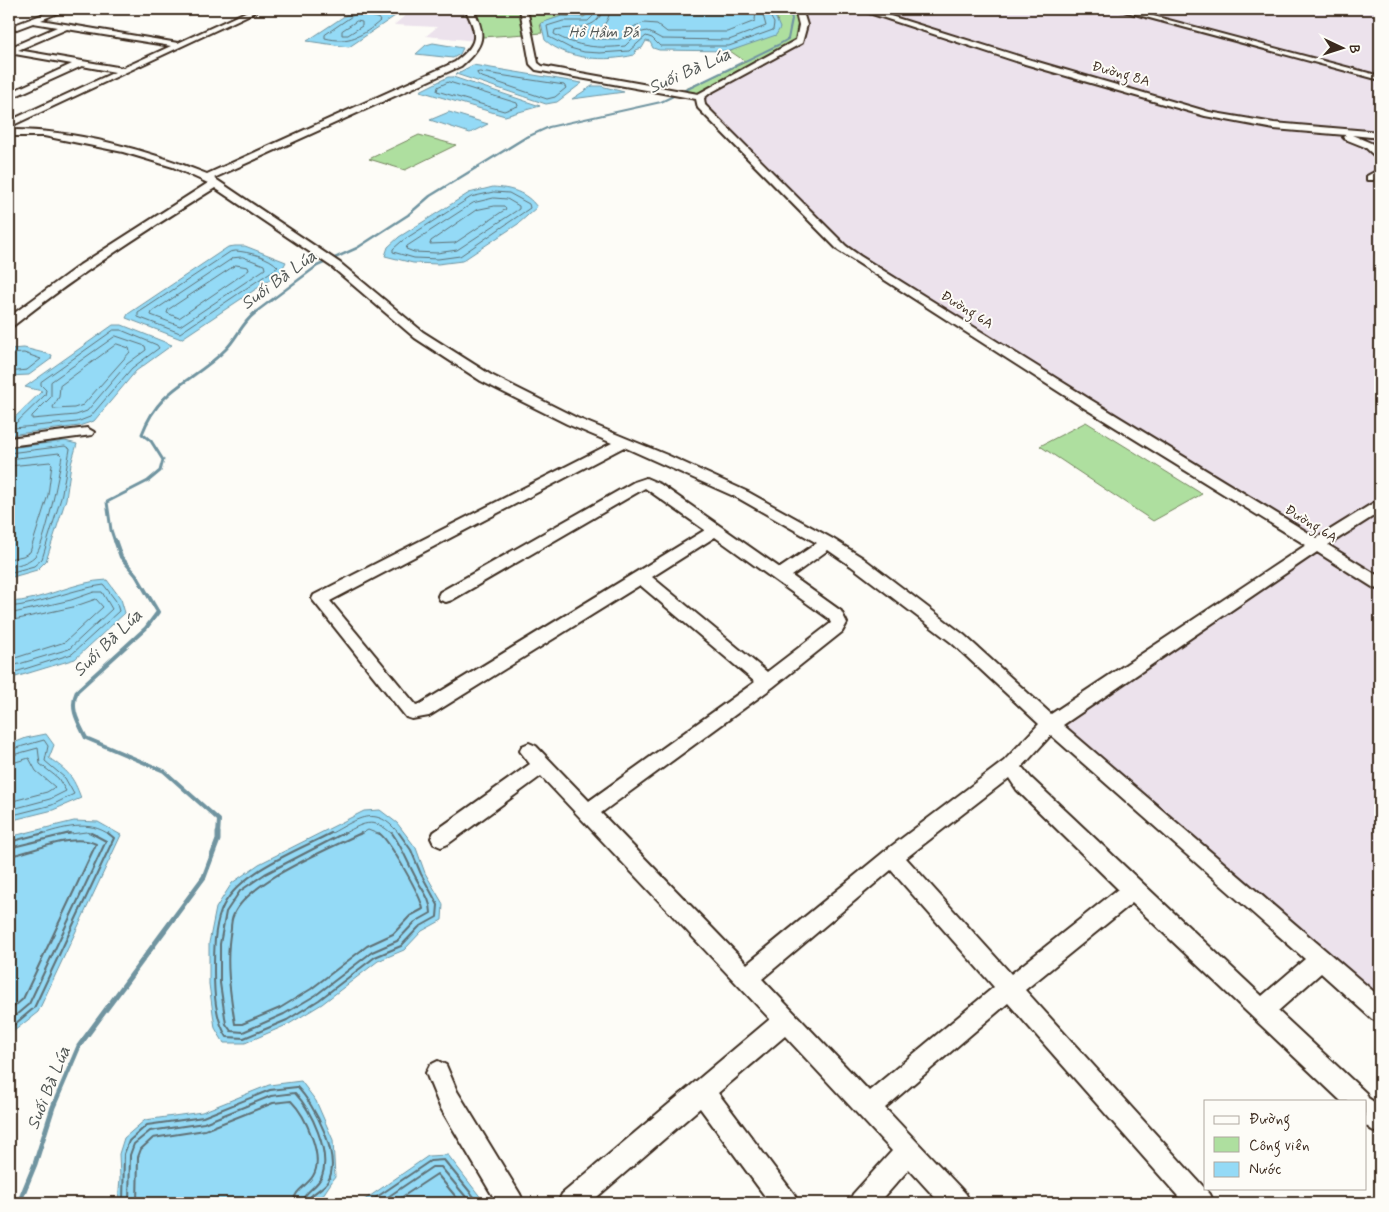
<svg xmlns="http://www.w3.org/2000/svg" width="1389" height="1212" font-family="Mynerve,sans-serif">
  <rect width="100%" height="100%" fill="#fdfcf7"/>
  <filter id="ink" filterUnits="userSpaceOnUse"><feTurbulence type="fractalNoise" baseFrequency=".02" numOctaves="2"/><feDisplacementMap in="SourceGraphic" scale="10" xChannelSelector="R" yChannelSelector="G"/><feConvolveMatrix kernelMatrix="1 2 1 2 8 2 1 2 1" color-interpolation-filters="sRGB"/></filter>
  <g filter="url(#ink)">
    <!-- built -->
    <g fill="#ece2ec">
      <path d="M365 9H467L473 19 477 41 426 36 437 27 394 25 408 13Z"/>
      <path d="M789 9H1380V1004L1057 724 1318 549 857 257 704 106 701 82 747 62Z"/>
    </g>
    <!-- green -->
    <g fill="#aedf9f" stroke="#74845e">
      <path d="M472 9H521L526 34 482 37V30Z"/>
      <path d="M526 9H594L587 16H562L540 24 542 33 530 34Z"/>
      <path d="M776 9H797L801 17 797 41 699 96 679 92 746 62 730 51 758 40 778 20 774 14Z"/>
      <path d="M419 135 456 145 405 170 369 159Z"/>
      <path d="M1086 422 1202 494 1153 521 1040 446Z"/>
    </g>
    <!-- water -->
    <g fill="#94daf6" stroke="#7094a0">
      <path d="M594 9H776L774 14 780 28 776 35 730 51 659 50 653 48 650 42 646 41 642 48 636 50 634 55C606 62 567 60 545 40L541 23 562 16 584 17Z"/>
      <path d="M357 10 395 16 349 47 307 41 352 11Z"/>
      <path d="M433 43 463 48 460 54 453 58 416 54 426 45Z"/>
      <path d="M473 65 582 83 557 102 546 104 456 74Z"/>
      <path d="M448 77H453L540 106 505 116 420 91Z"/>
      <path d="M592 86H601L624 92 572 99Z"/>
      <path d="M449 112 488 124 470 133 430 120Z"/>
      <path d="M493 187C511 188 526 192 537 207L518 224 462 261 438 264 413 263 385 256 388 247 399 237 469 193Z"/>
      <path d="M235 246H245L286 262 280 273 181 339 126 318 128 314 228 247Z"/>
      <path d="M113 325H122L172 345 136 371 94 421 79 426 9 435V423L42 391 25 387Z"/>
      <path d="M24 348 52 355 51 359 29 375 9 376V349Z"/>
      <path d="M65 441 77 444 71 464 66 499 46 561 37 570 9 578V448Z"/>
      <path d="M107 580 121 599 125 613 75 659 9 679V602C43 601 74 581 107 580Z"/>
      <path d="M46 734 54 745 49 758C68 771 73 776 81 798L53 810 9 821V745L26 738Z"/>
      <path d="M380 810 397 823 416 848 425 873 443 904 442 920 422 931 404 950 378 961 322 1004 289 1024 245 1043H224L215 1028 209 984V943L216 908 232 883 259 864 364 811Z"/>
      <path d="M74 821 98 822 121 835 38 1012 9 1035V837Z"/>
      <path d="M301 1081 316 1101 333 1140 335 1177 321 1198 307 1203H118L120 1178 119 1154 124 1138 145 1120 202 1112 269 1085Z"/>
      <path d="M448 1155 485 1203H360L428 1156Z"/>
    </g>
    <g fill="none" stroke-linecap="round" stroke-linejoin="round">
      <!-- shore-far1 -->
      <g stroke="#5f7074" stroke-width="1">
        <path d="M596 9V13L588 21H563L547 26 549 37 570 48 584 52 600 53 629 51 646 36 652 38 660 46H729L773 30 774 23 769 14 771 9"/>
        <path d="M603 9C597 32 574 26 555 30L554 34C576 47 600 49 625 46L638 33 647 31 662 39 729 40 766 26 763 15 764 9"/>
        <path d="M610 9C609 22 602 29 591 35L592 39H620L635 26 644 23 657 24 667 32H727L755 21 756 9"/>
        <path d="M357 13 378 18 380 21C363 36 348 44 325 38V35Z"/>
        <path d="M357 21 362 22V26L348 35H342V31Z"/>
        <path d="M480 72 564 85 566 88 555 97 547 99 479 76 477 73Z"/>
        <path d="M449 82 517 103 518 106 504 111 437 91 438 87Z"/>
        <path d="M494 192 509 193 529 204 530 208 460 256 438 259 414 258 393 252V249L402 241 471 197Z"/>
        <path d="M494 198 507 199 519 206V209L457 250 437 253 414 252 406 249 407 246 473 203Z"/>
        <path d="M495 206H504L506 209 455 243 430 244 431 241 476 210Z"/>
        <path d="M236 251C249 252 270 257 278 267L180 333 138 317V313L230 252Z"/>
        <path d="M243 257 264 265 265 269 180 326 151 315 152 312 233 258Z"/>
        <path d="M236 265 248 267 249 270 179 318 167 313 168 310Z"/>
        <path d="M114 330H121L157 345 159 348 132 368 90 417 77 422 14 428V425L45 395 46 390 41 385V382Z"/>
        <path d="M116 336 145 346 146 350 127 364 87 411 76 415 32 419V416L51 397V382Z"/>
        <path d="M117 344 129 348 130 352 83 405 74 408 54 409 53 407 59 397 60 386Z"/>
        <path d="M9 354 24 353 41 359 27 370 9 372"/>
        <path d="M9 453 65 446 70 449 61 498 42 559 34 566 9 573"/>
        <path d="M9 459 59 453 62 456C59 473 45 548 34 557 27 563 18 565 9 567"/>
        <path d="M9 466 50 462 52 464 48 495 30 552 23 556 9 559"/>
        <path d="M9 607C42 604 71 589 104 585L116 601 119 611 72 654 9 674"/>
        <path d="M9 614 71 600 94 592H102L112 609 69 649 9 667"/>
        <path d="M9 621 73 607 96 599 103 607 65 642 9 660"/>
        <path d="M9 750 44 740 48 746 45 761 65 778 74 794 52 805 9 816"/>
        <path d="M9 756 38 748 40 764 58 778 66 791 50 799 9 810"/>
        <path d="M9 764 29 758 36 771 55 787 47 792 9 802"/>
        <path d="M39 835C62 828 89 819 110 835"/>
        <path d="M63 835 86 832 97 835"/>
        <path d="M328 835C357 820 375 802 400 835"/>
        <path d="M341 835C362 824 373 815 393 835"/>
        <path d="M359 835 368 830 381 835"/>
      </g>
      <!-- shore -->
      <g stroke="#5f7074" stroke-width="2">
        <path d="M331 833C297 851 235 873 221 911 214 929 214 951 214 971 214 992 215 1019 227 1037L244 1038 287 1020 319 1000 375 957 401 946 419 927 437 917 438 905 421 874 411 850 399 833"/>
        <path d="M344 833 265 874 240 891 226 912 220 944V983L226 1024 231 1031 243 1032 284 1014 316 995 372 952 397 941 415 922 431 913C431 898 421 889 415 876 407 861 402 847 392 833"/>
        <path d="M361 833C327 850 249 881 234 914 232 918 231 924 231 929 225 961 230 992 235 1024H242L280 1008 311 989 367 946 393 934 410 916 423 909C421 896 390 841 379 833"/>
        <path d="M9 842 44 833"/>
        <path d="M9 848 70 833"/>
        <path d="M9 856C34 852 72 832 96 844L23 999 9 1011"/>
        <path d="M9 1021 29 1004 106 841 91 833"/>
        <path d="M9 1029 34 1008 114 838 108 833"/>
        <path d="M123 1203 124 1154 129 1141 147 1125 203 1117 270 1090 297 1087C314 1104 342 1157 328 1181 323 1190 309 1193 307 1203"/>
        <path d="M129 1203 130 1155 134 1144 150 1131 204 1123 271 1096 295 1093C311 1110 331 1152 322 1176 317 1188 306 1189 301 1203"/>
        <path d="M137 1203 138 1157 141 1149 153 1138 205 1130 273 1103 291 1101C305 1115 325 1157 313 1176 306 1187 295 1189 293 1203"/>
        <path d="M368 1203 430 1161 444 1160 479 1203"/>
        <path d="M379 1203 432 1167H441L471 1203"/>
        <path d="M393 1203 437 1174 461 1203"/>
      </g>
      <!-- stream-far4 -->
      <path stroke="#7094a0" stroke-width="2" d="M525 138 549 127 661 102 778 45 788 39 792 19 789 9"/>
      <!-- stream-far3 -->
      <path stroke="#7094a0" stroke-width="2.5" d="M253 314 317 266 357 248 408 215 430 196 528 136"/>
      <!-- stream-far2 -->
      <path stroke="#7094a0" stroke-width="3" d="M115 542 111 530 107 502 148 481 160 471 163 460 151 441 142 434C160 386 194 382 226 349 237 338 242 323 255 313"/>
      <!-- stream-far1 -->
      <path stroke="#7094a0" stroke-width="4" d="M115 540 121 557 136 575 158 612 146 628 77 691C69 708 78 722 86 738L164 771 219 820 218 835"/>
      <!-- stream -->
      <path stroke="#7094a0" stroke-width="5" d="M19 1203 35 1164 53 1107 79 1046 204 877 218 840V833"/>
      <defs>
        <g id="minor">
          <path d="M57 9H67L41 20 178 43 252 9H261L9 127V121L115 72 82 66 9 99V93L72 64 9 53V48L57 27 33 23 9 32V27ZM67 29 171 46 123 68 18 50Z"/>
          <path d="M465 9H473C487 36 484 46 461 66L214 178 340 263 423 332 491 375 577 418 667 455 748 492 833 539 863 558 964 635 1051 714 1306 545 1081 406 838 250 698 108 696 99 536 70 530 64 520 9H527L538 63 542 66 698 94 796 40 799 25 795 9H802L807 25 802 43 710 93 704 98 705 105 846 246 860 256 1091 400 1317 538 1375 502 1380 500V512L1328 545 1380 577V590L1374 588 1317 552 1063 725 1380 997V1022L1372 1019 1321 973 1278 1011 1366 1093 1368 1098 1380 1106V1134L1372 1130 1365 1125V1101H1341L1132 903 1025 990 1210 1194 1214 1203H1184L1008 1003 885 1108 966 1194 970 1203H940L909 1169 879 1203H849L853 1194 892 1151 785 1036 718 1093 794 1194 798 1203H770L700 1108 590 1203H558L562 1194 770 1019 541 776 448 844 441 847 434 844 431 838 434 832 530 764 520 751 522 746 529 743 536 746 589 801 755 682 640 585 429 716 412 719 406 717 312 599 314 595 612 443 567 424 481 381 415 338 332 267 215 188C146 231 77 275 13 326L9 327V317L80 265 208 183 173 167 123 152 44 136H9V130C72 129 148 150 207 174L455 62C478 44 479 35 465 9ZM624 447 738 498 817 543 780 568 660 484 646 478 634 482 440 592 438 596 440 600 446 602 452 600 645 488 705 530 420 704 416 705 330 601ZM715 537 829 619 831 623 767 672 652 577ZM828 550 851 566 952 643 1039 724 1004 761 885 851 747 964 601 813 773 687 842 632 847 623 841 611 792 576ZM1051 735 1305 959 1262 996 1031 778 1022 767ZM1009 778 1017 790 1118 889 1011 974 906 858ZM891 870 994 987 869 1091 762 979Z"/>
          <path d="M857 9H868L1031 60 1209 112 1274 123 1380 132V138L1352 135 1371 143 1380 151V159L1377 158 1365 147 1345 139 1343 137 1346 135 1274 129 1205 116 1025 64Z"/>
          <path d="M1116 9H1127L1380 76V80Z"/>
          <path d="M1380 169V176L1373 180H1367V176Z"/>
          <path d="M87 428 94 432 92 435 9 446V438Z"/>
          <path d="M438 1061 446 1065 457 1091 520 1194 524 1203H497L440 1107 426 1073 430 1065Z"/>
        </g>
      </defs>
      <!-- minor casing -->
      <use href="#minor" stroke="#3b2a1e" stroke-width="4"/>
      <!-- minor -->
      <use href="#minor" fill="#fdfcf7" fill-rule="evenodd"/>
    </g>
  </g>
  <g text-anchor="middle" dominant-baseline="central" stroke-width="4" stroke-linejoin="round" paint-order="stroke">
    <!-- far-street labels -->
    <g font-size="14" fill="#3b2a1e" stroke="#fdfcf7">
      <text transform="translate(1121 74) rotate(16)">Đường 8A</text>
      <text transform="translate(967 310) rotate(32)">Đường 6A</text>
      <text transform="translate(1311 524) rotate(32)">Đường 6A</text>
    </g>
    <!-- far-water labels -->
    <g font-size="15" font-style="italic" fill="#515654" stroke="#fdfcf7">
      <text x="604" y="33">Hồ Hầm Đá</text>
    </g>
    <!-- water labels -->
    <g font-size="18" font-style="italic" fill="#515654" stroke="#fdfcf7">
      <text transform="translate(690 71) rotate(-24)">Suối Bà Lúa</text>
      <text transform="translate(279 280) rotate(-36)">Suối Bà Lúa</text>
      <text transform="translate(108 643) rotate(-44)">Suối Bà Lúa</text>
      <text transform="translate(49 1088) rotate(-68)">Suối Bà Lúa</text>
    </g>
  </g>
  <!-- margin -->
  <rect width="1389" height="1212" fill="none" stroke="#fdfcf7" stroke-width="30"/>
  <rect x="15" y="15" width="1359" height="1182" fill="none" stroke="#3b2a1e" stroke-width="2" filter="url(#ink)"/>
  <!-- legend -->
  <rect x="1204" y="1100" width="162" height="90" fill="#fdfcf7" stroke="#afa8a0"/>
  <rect x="1214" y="1116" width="25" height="8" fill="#fdfcf7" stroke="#afa8a0"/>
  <text x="1249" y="1124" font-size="15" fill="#3b2a1e">Đường</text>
  <rect x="1214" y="1137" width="25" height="15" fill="#aedf9f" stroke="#afa8a0"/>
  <text x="1249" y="1150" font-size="15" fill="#3b2a1e">Công viên</text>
  <rect x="1214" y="1162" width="25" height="15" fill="#94daf6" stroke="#afa8a0"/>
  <text x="1249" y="1174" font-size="15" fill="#3b2a1e">Nước</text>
  <!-- north arrow -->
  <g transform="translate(1342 48) rotate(94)" stroke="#fdfcf7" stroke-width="4" paint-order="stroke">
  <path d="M0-4L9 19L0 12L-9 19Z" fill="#3b2a1e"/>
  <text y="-8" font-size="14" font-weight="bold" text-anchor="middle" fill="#3b2a1e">B</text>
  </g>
</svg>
